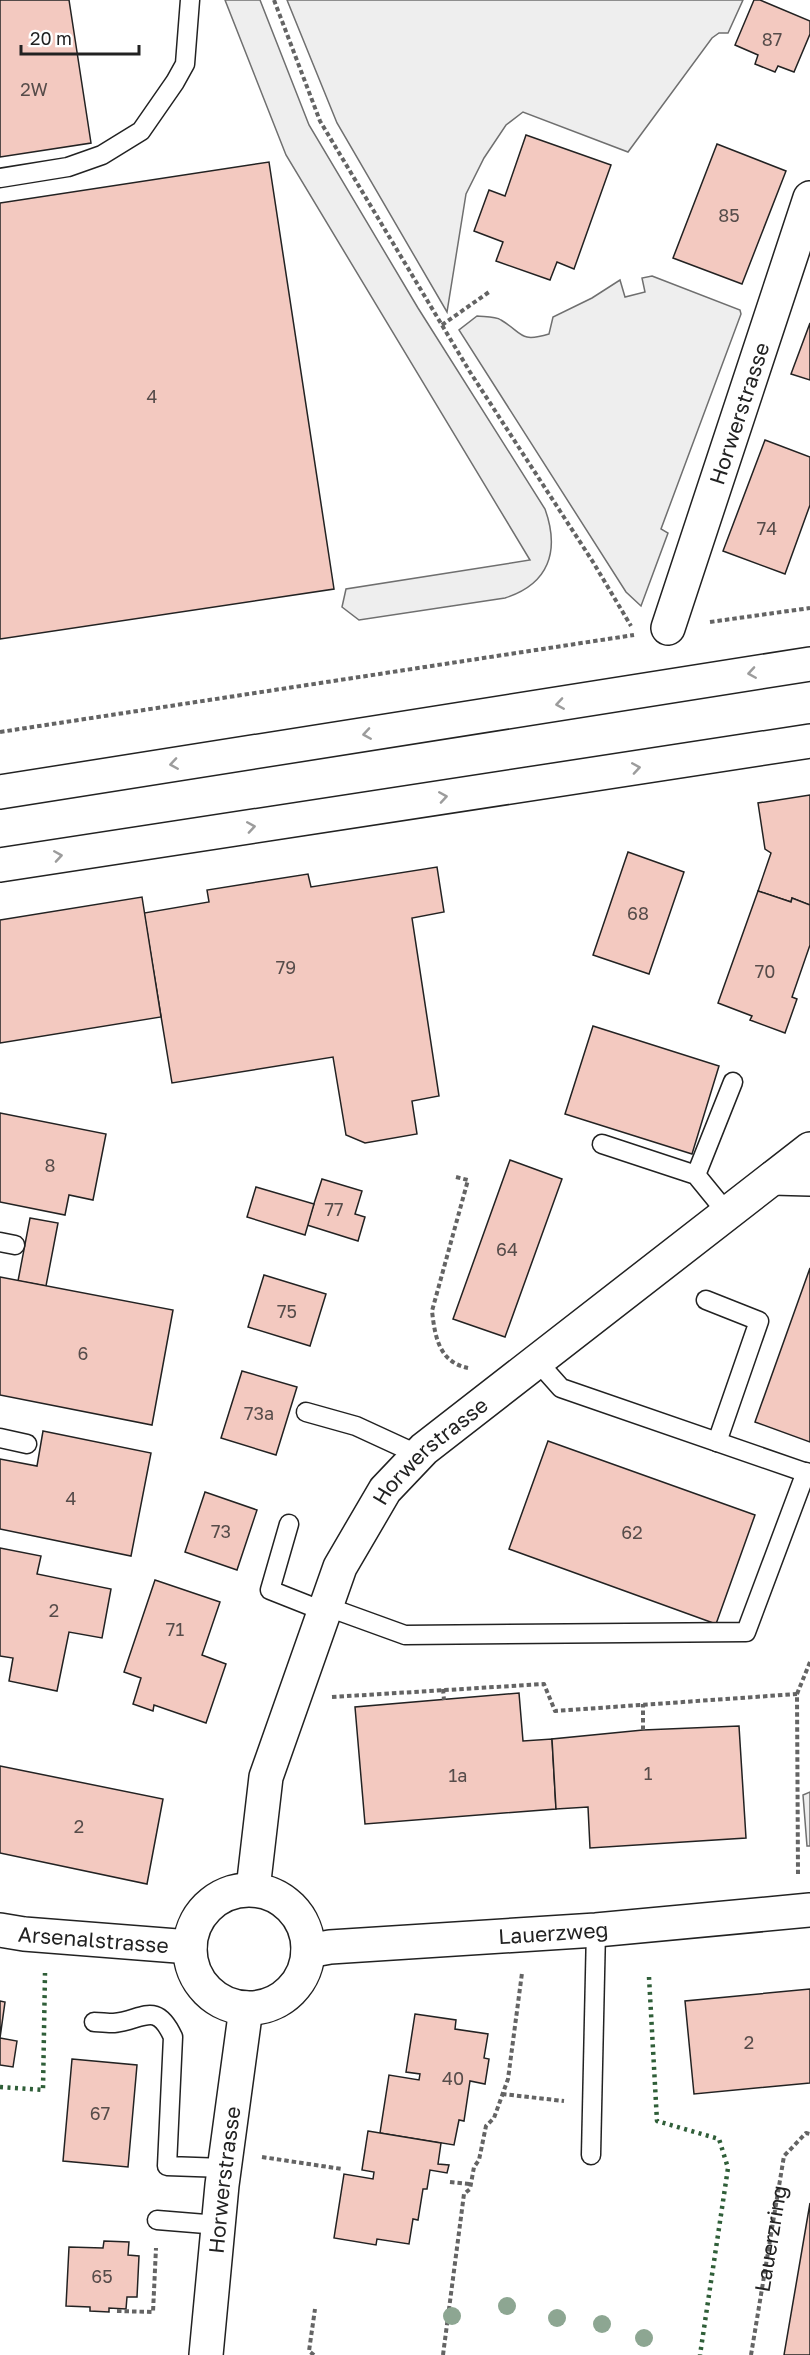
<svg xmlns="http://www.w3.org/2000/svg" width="810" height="2355" font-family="'Golos Text',sans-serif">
  <rect width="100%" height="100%" fill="#fff"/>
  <!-- green -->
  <g fill="#eee" stroke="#6f6f6f" stroke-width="1.5">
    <path d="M225 0H260L309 125 418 308 545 509C560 551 549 584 505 598L359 620 342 607 346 589 530 560 286 155Z"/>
    <path d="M287 0H743L728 33H719L712 38 628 152 523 112 506 125 484 158 466 194 447 312 337 123Z"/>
    <path d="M652 276 740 310 741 314 661 529 668 533 641 606 626 592 459 330 477 316C484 317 495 316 501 320 523 333 519 343 549 334L553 317 592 298 620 280 625 297 645 292 642 278Z"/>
    <path d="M810 1792V1846H807L803 1795Z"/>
  </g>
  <!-- building -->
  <g fill="#f3c9c0" stroke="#222" stroke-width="1.5">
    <path d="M0 0H69L91 143 0 157Z"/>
    <path d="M754 0H760L810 21V34L794 72 778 66 775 72 755 64 758 55 735 45Z"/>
    <path d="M526 135 611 165 574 269 557 262 550 280 496 261 503 242 474 231 489 190 505 196Z"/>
    <path d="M717 144 786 171 742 284 673 258Z"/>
    <path d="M269 162 334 589 0 639V203Z"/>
    <path d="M810 323V380L791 374Z"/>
    <path d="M765 440 810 457V505L785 574 723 551Z"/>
    <path d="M810 795V905L792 898 791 902 758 891 771 853 765 849 758 803Z"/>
    <path d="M628 852 684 872 649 974 593 955Z"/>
    <path d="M437 867 444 912 412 918 439 1096 412 1101 417 1134 365 1143 346 1135 333 1057 172 1083 144 913 209 902 207 890 308 874 311 887Z"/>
    <path d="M758 891 791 902 792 898 810 905V945L792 997 797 999 785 1033 750 1020 752 1016 718 1003Z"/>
    <path d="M142 897 161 1017 0 1043V920Z"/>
    <path d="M593 1026 719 1066 692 1154 565 1114Z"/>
    <path d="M0 1113 106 1134 93 1200 69 1195 65 1215 0 1202Z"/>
    <path d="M510 1160 562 1179 505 1337 453 1319Z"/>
    <path d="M322 1179 362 1191 355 1214 365 1217 358 1241 307 1225Z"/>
    <path d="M256 1187 314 1204 305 1235 247 1217Z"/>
    <path d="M30 1218 58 1223 46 1286 18 1281Z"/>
    <path d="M810 1268V1442L755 1422Z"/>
    <path d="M264 1275 326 1294 310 1346 248 1327Z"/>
    <path d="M0 1277 173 1310 152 1425 0 1395Z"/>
    <path d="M242 1371 297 1387 276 1455 221 1438Z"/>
    <path d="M43 1431 151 1453 131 1556 0 1529V1459L37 1466Z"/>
    <path d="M548 1441 755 1515 716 1624 509 1549Z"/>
    <path d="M205 1492 257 1510 237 1570 185 1552Z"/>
    <path d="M0 1548 41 1556 37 1574 111 1589 102 1638 69 1632 57 1691 9 1681 13 1658 0 1656Z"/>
    <path d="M155 1580 220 1602 202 1655 226 1664 206 1723 154 1705 153 1711 133 1704 141 1678 124 1672Z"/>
    <path d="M519 1693 523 1741 552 1739 556 1809 365 1824 355 1707Z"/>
    <path d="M739 1726 746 1838 590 1848 588 1807 556 1809 552 1739 643 1730Z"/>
    <path d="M0 1766 163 1799 147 1884 0 1853Z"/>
    <path d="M810 1989V2083L694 2094 685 2001Z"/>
    <path d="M0 2001 5 2002 0 2038Z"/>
    <path d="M415 2014 456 2020 455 2029 488 2034 484 2058 489 2059 485 2084 470 2081 464 2121 459 2120 454 2145 380 2133 389 2075 419 2080 420 2074 406 2072Z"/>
    <path d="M0 2038 17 2041 13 2067 0 2065Z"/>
    <path d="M72 2059 137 2065 128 2167 63 2161Z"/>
    <path d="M368 2131 441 2143 438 2164 449 2165 447 2173 430 2170 427 2189H423L418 2220 413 2219 409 2244 377 2239 376 2245 334 2238 344 2174 373 2179 374 2172 362 2170Z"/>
    <path d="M810 2203V2355H784Z"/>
    <path d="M104 2241 129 2242 128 2255 139 2256 137 2297H127L126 2309 109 2308V2312L90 2311V2307L66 2306 69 2247 103 2248Z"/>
  </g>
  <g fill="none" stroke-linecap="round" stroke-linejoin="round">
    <defs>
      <g id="lane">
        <path d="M0 178 68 167 102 155 141 131 175 82 185 64 190 0"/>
        <path d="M602 1144 696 1175 727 1213"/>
        <path d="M696 1175 733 1082"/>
        <path d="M0 1242 15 1245"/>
        <path d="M706 1300 759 1321 717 1442"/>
        <path d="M537 1361 561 1388 810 1474"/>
        <path d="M306 1412 356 1426 419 1455"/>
        <path d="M0 1438 27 1444"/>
        <path d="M289 1524 270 1590 323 1611"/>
        <path d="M325 1606 405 1635 746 1632 806 1472"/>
        <path d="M94 2022C100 2022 107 2023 114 2023 143 2020 156 2000 173 2037L167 2166 224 2168"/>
        <path d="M591 2155 596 1930"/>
        <path d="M157 2220 218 2225"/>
      </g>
      <g id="street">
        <path id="s2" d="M668 628 810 198"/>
        <path d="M773 1178 810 1179"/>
        <path id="s3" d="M0 1930 24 1934 190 1947"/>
        <path id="s4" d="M308 1951 330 1947 596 1930 810 1910"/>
      </g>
      <g id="secondary">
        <path id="s5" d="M253 1889 266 1777 340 1567 385 1490 424 1449 810 1149"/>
        <circle cx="249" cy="1949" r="59"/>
        <path id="s6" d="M206 2355 222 2185 246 2008"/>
      </g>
      <g id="highway">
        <path d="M0 792 810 664"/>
        <path d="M0 865 810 741"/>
      </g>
    </defs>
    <!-- lane casing -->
    <use href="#lane" stroke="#222" stroke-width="21"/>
    <!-- street casing -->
    <use href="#street" stroke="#222" stroke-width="36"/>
    <!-- secondary casing -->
    <use href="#secondary" stroke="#222" stroke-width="36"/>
    <!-- highway casing -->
    <use href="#highway" stroke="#222" stroke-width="36"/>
    <!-- path -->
    <g stroke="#646464" stroke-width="4" stroke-dasharray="4.5 3" stroke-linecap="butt">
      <path d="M274 0 320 121 470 372 593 562 631 626"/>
      <path d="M442 325 489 292"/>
      <path d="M710 622 810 608"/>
      <path d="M0 732 634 635"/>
      <path d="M456 1177 468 1180 432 1311C435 1337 439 1362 468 1368"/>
      <path d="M443 1689 444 1700"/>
      <path d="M797 1694 810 1662"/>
      <path d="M332 1697 544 1684 555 1711 797 1694 798 1874"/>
      <path d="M643 1730V1704"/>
      <path d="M502 2094 564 2101"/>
      <path d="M262 2157 342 2169"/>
      <path d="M450 2182 470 2184"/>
      <path d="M117 2311 153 2312 156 2248"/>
      <path d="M314 2355 309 2351 315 2309"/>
      <path d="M443 2355 464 2194 470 2189 474 2167 479 2160 486 2126 494 2118 508 2079 522 1973"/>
      <path id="s1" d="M751 2355 784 2156 806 2133 810 2134"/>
    </g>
    <!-- lane -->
    <use href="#lane" stroke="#fff" stroke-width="18"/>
    <!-- street -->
    <use href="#street" stroke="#fff" stroke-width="33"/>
    <!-- secondary -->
    <use href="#secondary" stroke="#fff" stroke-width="33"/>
    <!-- highway -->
    <use href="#highway" stroke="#fff" stroke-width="33"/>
    <!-- hedge -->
    <g stroke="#2f5e38" stroke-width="4.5" stroke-dasharray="3 4.5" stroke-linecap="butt">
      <path d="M649 1977 657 2121 719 2139 728 2168 700 2355"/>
      <path d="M0 2087 43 2090 45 1973"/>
    </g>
  </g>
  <!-- trees -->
  <g fill="#8da692">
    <circle cx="507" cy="2306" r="9"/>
    <circle cx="452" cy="2316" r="9"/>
    <circle cx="557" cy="2318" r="9"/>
    <circle cx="602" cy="2324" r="9"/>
    <circle cx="644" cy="2338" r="9"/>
  </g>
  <!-- one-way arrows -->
  <defs><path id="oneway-chevron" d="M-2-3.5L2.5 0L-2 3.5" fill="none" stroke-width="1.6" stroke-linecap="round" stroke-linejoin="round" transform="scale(1.5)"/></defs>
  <g stroke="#9c9c9c">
    <use href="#oneway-chevron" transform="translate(752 673) rotate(171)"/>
    <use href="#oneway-chevron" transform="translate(560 704) rotate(171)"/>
    <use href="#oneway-chevron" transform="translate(367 734) rotate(171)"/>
    <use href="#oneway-chevron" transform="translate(174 764) rotate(171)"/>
    <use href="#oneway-chevron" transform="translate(636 768) rotate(-9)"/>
    <use href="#oneway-chevron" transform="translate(443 797) rotate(-9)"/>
    <use href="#oneway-chevron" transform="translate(251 827) rotate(-9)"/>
    <use href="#oneway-chevron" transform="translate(58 856) rotate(-9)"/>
  </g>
  <g text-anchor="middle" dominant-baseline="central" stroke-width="4.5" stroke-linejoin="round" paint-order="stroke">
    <!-- number labels -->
    <g font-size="18" fill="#564c4a">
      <text x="772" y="39">87</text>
      <text x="34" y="89">2W</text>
      <text x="729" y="215">85</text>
      <text x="152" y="396">4</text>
      <text x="767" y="528">74</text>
      <text x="638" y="913">68</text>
      <text x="286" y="967">79</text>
      <text x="765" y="971">70</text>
      <text x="50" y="1165">8</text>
      <text x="334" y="1209">77</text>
      <text x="507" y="1249">64</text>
      <text x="287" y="1311">75</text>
      <text x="83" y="1353">6</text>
      <text x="259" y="1413">73a</text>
      <text x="71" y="1498">4</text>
      <text x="221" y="1531">73</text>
      <text x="632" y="1532">62</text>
      <text x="54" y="1610">2</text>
      <text x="175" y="1629">71</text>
      <text x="648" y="1773">1</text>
      <text x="458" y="1775">1a</text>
      <text x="79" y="1826">2</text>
      <text x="749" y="2042">2</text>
      <text x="453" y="2078">40</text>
      <text x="100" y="2113">67</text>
      <text x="102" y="2276">65</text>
    </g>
    <!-- street labels -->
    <g font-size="21" fill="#222" stroke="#fff">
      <text stroke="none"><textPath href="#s2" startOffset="226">Horwerstrasse</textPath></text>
      <text stroke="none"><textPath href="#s5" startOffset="484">Horwerstrasse</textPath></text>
      <text stroke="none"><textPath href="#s4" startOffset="246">Lauerzweg</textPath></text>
      <text stroke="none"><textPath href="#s3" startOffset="94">Arsenalstrasse</textPath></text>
      <text stroke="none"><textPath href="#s6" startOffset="176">Horwerstrasse</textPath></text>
      <text stroke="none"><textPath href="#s1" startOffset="118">Lauerzring</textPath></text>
    </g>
  </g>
  <!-- scale -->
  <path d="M21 45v9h118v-9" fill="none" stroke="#222222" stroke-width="3"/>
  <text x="30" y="45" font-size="18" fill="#222222" stroke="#ffffff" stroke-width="4.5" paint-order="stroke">20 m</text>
</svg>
